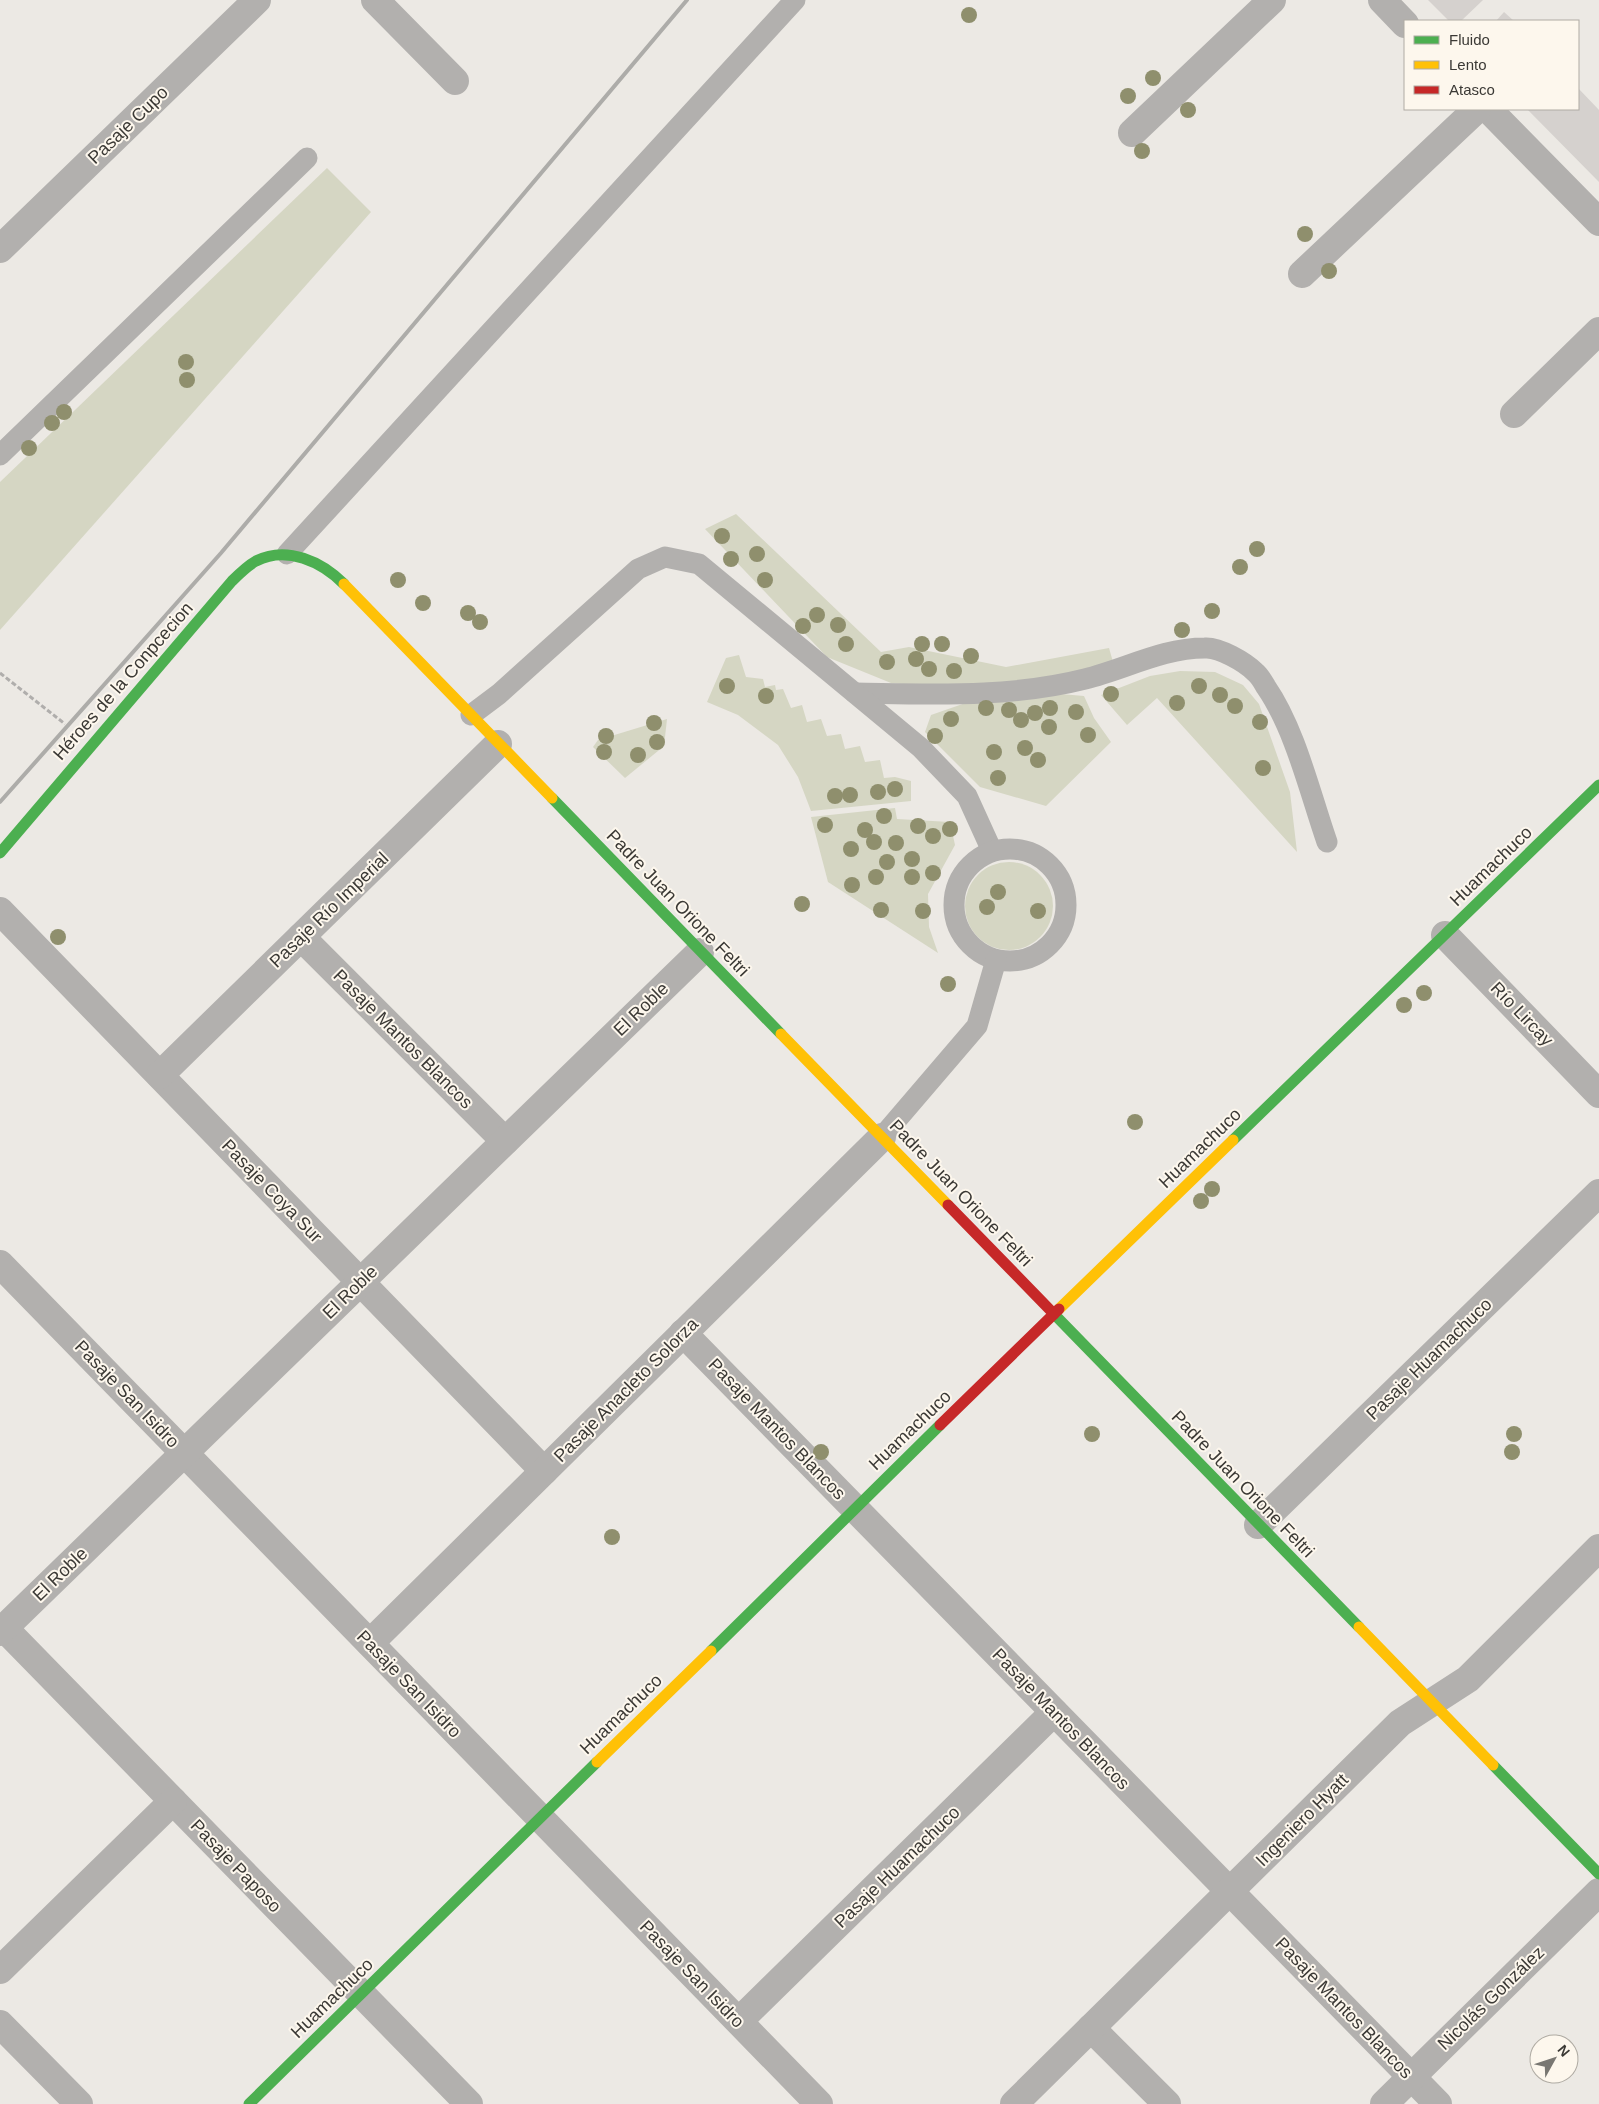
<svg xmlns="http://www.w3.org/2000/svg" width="1599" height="2104" font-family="Arial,sans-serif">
  <rect width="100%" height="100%" fill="#ece9e4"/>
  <!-- green -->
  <g fill="#d5d6c3">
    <path d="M327 168 371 212 0 630V482Z"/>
    <path d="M736 514 881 652 909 647 1006 667 1109 648 1113 662 1072 677 951 688 891 683 827 657 705 529Z"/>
    <path d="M739 655 746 677 763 679 765 687 775 685 776 690 783 689 791 708 802 705 807 722 821 719 827 736 841 734 845 749 860 746 865 762 880 760 884 778 895 777 911 781V801L811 811 798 777 778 745 738 715 707 702 726 658Z"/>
    <path d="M1180 671 1215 672 1243 685 1259 704 1290 792 1297 852 1157 698 1127 725 1101 695 1150 676Z"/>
    <path d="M1049 693 1084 696 1094 718 1111 742 1046 806 980 787 925 732 931 715 977 699Z"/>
    <path d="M667 719 664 746 625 778 593 747 598 740Z"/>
    <path d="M895 808 897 819 950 822 955 845 928 894 929 927 938 953 828 882 811 817Z"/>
    <circle cx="1009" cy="906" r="44"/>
  </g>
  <!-- building -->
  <g fill="#d5d1ce">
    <path d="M1428 0H1483L1461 21H1449Z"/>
    <path d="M1504 12 1514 21H1496Z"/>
    <path d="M1578 88 1599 110V182L1527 109H1578Z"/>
  </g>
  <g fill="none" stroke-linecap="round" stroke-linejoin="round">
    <!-- path -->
    <path stroke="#b0aeac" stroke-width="3" stroke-dasharray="5 2.5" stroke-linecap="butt" d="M0 673 65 724"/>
    <!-- lane -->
    <g stroke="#b2b0ae" stroke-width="21">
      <path d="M0 455 307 158"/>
      <path d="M287 554 795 0"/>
      <path d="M855 693C932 694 1010 698 1085 679 1126 669 1162 648 1205 648 1219 647 1245 662 1255 672 1260 676 1263 682 1266 687 1295 729 1310 793 1327 842"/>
      <path d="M471 715 499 694 638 569 665 557 699 564 921 748 967 796 992 851"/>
      <circle cx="1010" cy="905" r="56"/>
      <path d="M882 1137 977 1026 996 960"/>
    </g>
    <!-- street -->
    <g stroke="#b2b0ae" stroke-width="28">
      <path d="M375 0 455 81"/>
      <path d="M1382 0 1405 24"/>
      <path d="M1488 109 1599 222"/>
      <path d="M1132 133 1272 0"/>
      <path d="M0 249 257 0"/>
      <path d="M1302 274 1477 109"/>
      <path d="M1514 414 1599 331"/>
      <path d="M0 911 544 1471"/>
      <path d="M1445 935 1599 1094"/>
      <path d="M301 937 505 1141"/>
      <path d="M160 1075 498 744"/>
      <path d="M0 1264 819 2104"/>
      <path d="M683 1333 1438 2104"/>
      <path d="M1258 1525 1599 1193"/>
      <path d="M4 1628 469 2104"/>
      <path d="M0 1632 700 952"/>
      <path d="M370 1643 882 1137"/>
      <path d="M0 1970 173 1801"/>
      <path d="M739 2021 1054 1712"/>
      <path d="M0 2024 79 2104"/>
      <path d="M1091 2028 1167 2104"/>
      <path d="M1014 2104 1400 1723 1468 1679 1599 1548"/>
      <path d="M1384 2104 1599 1892"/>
    </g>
    <!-- fast -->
    <g stroke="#4caf50" stroke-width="11">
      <path d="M552 798 781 1034"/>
      <path d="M0 853 232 581C239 574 247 566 256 561 287 545 322 562 344 584"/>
      <path d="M1233 1140 1599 785"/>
      <path d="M1054 1314 1359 1627"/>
      <path d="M711 1651 940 1425"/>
      <path d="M1493 1765 1599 1874"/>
      <path d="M249 2104 597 1762"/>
    </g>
    <!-- slow -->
    <g stroke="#ffc107" stroke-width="11">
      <path d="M344 584 552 798"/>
      <path d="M781 1034 948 1205"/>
      <path d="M1059 1309 1233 1140"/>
      <path d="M1359 1627 1493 1765"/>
      <path d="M597 1762 711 1651"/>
    </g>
    <!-- jam -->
    <g stroke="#c62828" stroke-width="11">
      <path d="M948 1205 1054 1314"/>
      <path d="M940 1425 1059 1309"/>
    </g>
    <!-- rail -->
    <path stroke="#adaca9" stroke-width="4" d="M0 802 221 553 687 0"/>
  </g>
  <!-- trees -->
  <g fill="#8f8f6d">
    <circle cx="969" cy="15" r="8"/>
    <circle cx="1153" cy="78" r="8"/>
    <circle cx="1128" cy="96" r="8"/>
    <circle cx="1188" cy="110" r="8"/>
    <circle cx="1142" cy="151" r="8"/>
    <circle cx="1305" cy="234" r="8"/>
    <circle cx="1329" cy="271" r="8"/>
    <circle cx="186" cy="362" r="8"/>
    <circle cx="187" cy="380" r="8"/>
    <circle cx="64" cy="412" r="8"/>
    <circle cx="52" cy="423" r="8"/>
    <circle cx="29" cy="448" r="8"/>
    <circle cx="722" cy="536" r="8"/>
    <circle cx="1257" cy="549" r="8"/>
    <circle cx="757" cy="554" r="8"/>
    <circle cx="731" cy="559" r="8"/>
    <circle cx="1240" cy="567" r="8"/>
    <circle cx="398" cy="580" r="8"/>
    <circle cx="765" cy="580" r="8"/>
    <circle cx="423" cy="603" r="8"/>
    <circle cx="1212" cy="611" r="8"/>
    <circle cx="468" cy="613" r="8"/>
    <circle cx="817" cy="615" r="8"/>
    <circle cx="480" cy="622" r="8"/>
    <circle cx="838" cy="625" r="8"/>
    <circle cx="803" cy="626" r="8"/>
    <circle cx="1182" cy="630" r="8"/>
    <circle cx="846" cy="644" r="8"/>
    <circle cx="922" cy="644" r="8"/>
    <circle cx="942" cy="644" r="8"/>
    <circle cx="971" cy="656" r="8"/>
    <circle cx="916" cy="659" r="8"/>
    <circle cx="887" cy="662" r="8"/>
    <circle cx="929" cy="669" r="8"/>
    <circle cx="954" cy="671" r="8"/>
    <circle cx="727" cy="686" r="8"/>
    <circle cx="1199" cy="686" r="8"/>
    <circle cx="1111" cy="694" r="8"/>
    <circle cx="1220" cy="695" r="8"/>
    <circle cx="766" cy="696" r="8"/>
    <circle cx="1177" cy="703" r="8"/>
    <circle cx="1235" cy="706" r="8"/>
    <circle cx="986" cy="708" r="8"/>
    <circle cx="1050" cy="708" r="8"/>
    <circle cx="1009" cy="710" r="8"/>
    <circle cx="1076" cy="712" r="8"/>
    <circle cx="1035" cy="713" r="8"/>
    <circle cx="951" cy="719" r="8"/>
    <circle cx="1021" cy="720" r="8"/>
    <circle cx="1260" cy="722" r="8"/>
    <circle cx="654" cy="723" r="8"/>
    <circle cx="1049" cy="727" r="8"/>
    <circle cx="1088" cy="735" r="8"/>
    <circle cx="606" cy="736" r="8"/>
    <circle cx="935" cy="736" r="8"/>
    <circle cx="657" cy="742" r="8"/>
    <circle cx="1025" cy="748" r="8"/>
    <circle cx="604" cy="752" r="8"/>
    <circle cx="994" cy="752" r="8"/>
    <circle cx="638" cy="755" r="8"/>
    <circle cx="1038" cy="760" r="8"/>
    <circle cx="1263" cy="768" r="8"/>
    <circle cx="998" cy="778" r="8"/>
    <circle cx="895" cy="789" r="8"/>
    <circle cx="878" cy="792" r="8"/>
    <circle cx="850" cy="795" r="8"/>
    <circle cx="835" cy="796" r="8"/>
    <circle cx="884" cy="816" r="8"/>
    <circle cx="825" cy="825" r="8"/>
    <circle cx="918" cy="826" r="8"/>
    <circle cx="950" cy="829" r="8"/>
    <circle cx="865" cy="830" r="8"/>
    <circle cx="933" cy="836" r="8"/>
    <circle cx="874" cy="842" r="8"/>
    <circle cx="896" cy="843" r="8"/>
    <circle cx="851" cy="849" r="8"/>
    <circle cx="912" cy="859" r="8"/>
    <circle cx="887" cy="862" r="8"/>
    <circle cx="933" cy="873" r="8"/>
    <circle cx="876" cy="877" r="8"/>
    <circle cx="912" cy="877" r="8"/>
    <circle cx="852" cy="885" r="8"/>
    <circle cx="998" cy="892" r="8"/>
    <circle cx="802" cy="904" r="8"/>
    <circle cx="987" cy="907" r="8"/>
    <circle cx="881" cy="910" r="8"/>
    <circle cx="923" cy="911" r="8"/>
    <circle cx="1038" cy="911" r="8"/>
    <circle cx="58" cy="937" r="8"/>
    <circle cx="948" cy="984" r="8"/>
    <circle cx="1424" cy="993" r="8"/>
    <circle cx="1404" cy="1005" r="8"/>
    <circle cx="1135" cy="1122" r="8"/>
    <circle cx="1212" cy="1189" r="8"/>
    <circle cx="1201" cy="1201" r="8"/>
    <circle cx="1092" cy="1434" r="8"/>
    <circle cx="1514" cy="1434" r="8"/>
    <circle cx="821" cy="1452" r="8"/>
    <circle cx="1512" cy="1452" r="8"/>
    <circle cx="612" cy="1537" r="8"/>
  </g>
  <g text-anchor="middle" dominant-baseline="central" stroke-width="4" stroke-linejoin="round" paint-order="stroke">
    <!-- street labels -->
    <g font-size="18" fill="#3b3935" stroke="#fdf7ed">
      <text transform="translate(128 125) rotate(-44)">Pasaje Cupo</text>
      <text transform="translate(123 681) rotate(-49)">Héroes de la Conpcecion</text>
      <text transform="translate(1491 866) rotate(-44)">Huamachuco</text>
      <text transform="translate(678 903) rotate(46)">Padre Juan Orione Feltri</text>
      <text transform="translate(329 910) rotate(-44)">Pasaje Río Imperial</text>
      <text transform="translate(641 1009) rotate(-44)">El Roble</text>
      <text transform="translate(1522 1014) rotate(46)">Río Lircay</text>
      <text transform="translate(403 1039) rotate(45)">Pasaje Mantos Blancos</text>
      <text transform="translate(1200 1148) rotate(-44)">Huamachuco</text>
      <text transform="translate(272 1191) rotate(46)">Pasaje Coya Sur</text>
      <text transform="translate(961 1193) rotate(46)">Padre Juan Orione Feltri</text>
      <text transform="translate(350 1292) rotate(-44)">El Roble</text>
      <text transform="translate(1429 1359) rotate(-44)">Pasaje Huamachuco</text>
      <text transform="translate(626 1390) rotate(-45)">Pasaje Anacleto Solorza</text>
      <text transform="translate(127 1394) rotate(46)">Pasaje San Isidro</text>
      <text transform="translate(777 1429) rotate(46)">Pasaje Mantos Blancos</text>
      <text transform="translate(910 1430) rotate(-44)">Huamachuco</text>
      <text transform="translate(1243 1484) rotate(46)">Padre Juan Orione Feltri</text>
      <text transform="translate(60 1574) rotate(-44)">El Roble</text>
      <text transform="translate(409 1684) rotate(46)">Pasaje San Isidro</text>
      <text transform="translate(621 1714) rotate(-44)">Huamachuco</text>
      <text transform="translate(1061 1719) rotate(46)">Pasaje Mantos Blancos</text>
      <text transform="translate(1302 1820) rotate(-45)">Ingeniero Hyatt</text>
      <text transform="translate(236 1866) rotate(46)">Pasaje Paposo</text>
      <text transform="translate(897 1867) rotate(-44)">Pasaje Huamachuco</text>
      <text transform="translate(692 1974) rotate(46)">Pasaje San Isidro</text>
      <text transform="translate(332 1998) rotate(-44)">Huamachuco</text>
      <text transform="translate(1491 1998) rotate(-44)">Nicolás González</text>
      <text transform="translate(1344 2008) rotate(46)">Pasaje Mantos Blancos</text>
    </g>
  </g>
  <!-- legend -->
  <rect x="1404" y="20" width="175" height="90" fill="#fdf7ed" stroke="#afaba3"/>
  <rect x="1414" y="36" width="25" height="8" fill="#4caf50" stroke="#afaba3"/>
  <text x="1449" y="45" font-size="15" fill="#3b3935">Fluido</text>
  <rect x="1414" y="61" width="25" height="8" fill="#ffc107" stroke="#afaba3"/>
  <text x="1449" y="70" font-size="15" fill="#3b3935">Lento</text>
  <rect x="1414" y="86" width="25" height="8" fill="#c62828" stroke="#afaba3"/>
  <text x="1449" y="95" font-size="15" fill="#3b3935">Atasco</text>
  <!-- north arrow -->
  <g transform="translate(1554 2059) rotate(50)"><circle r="24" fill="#fdf7ed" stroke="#afaba3"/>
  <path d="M0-4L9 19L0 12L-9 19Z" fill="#797772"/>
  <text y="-8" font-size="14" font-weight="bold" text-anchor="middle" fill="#3b3935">N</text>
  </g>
</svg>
